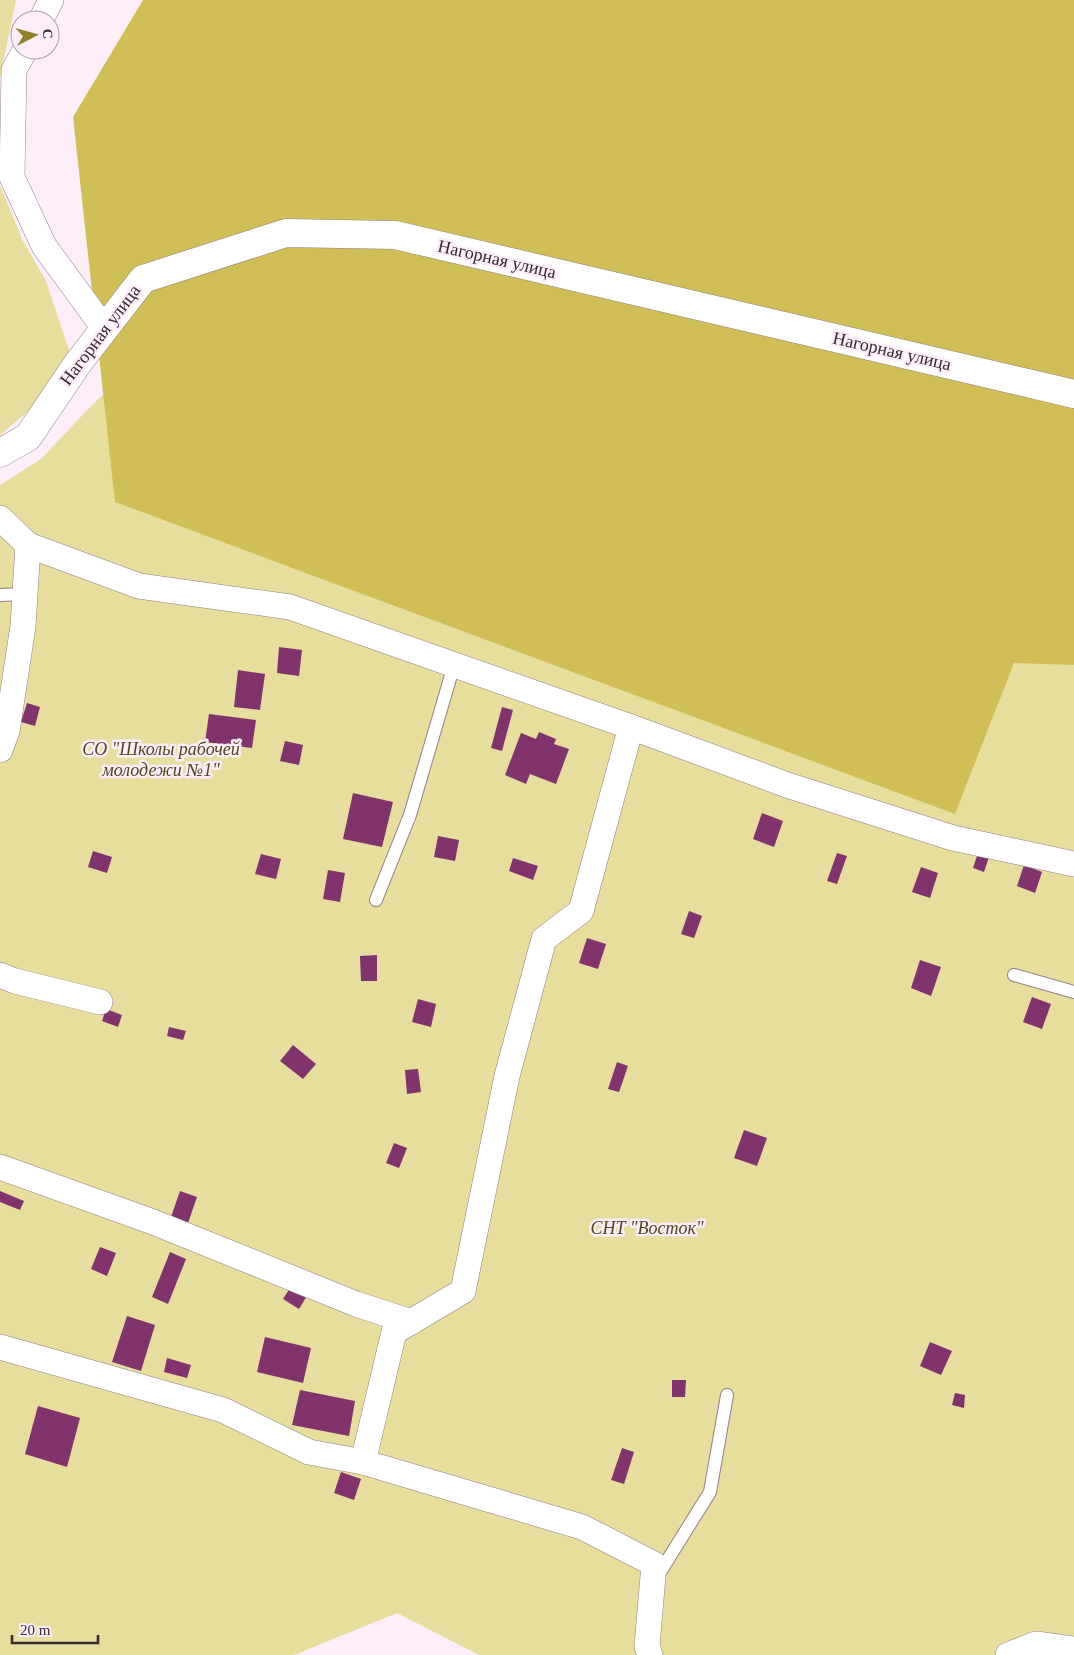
<svg xmlns="http://www.w3.org/2000/svg" width="1074" height="1655" font-family="'Times New Roman',serif">
  <rect width="100%" height="100%" fill="#feeef9"/>
  <!-- green -->
  <g fill="#e7dd9d">
    <path d="M0 0H16L0 78Z"/>
    <path d="M0 185 22 239 46 281 70 353 37 404 0 435Z"/>
    <path d="M167 334 1074 452V1655H479L397 1613 294 1655H0V485L41 459 90 407Z"/>
  </g>
  <!-- forest -->
  <path fill="#d0bf56" d="M143 0H1074V665L1014 663 955 814 115 502 73 117Z"/>
  <!-- building -->
  <g fill="#80336d">
    <path d="M279 647 302 650 299 676 277 673Z"/>
    <path d="M238 670 265 674 260 710 234 707Z"/>
    <path d="M27 703 40 707 35 726 21 722Z"/>
    <path d="M502 707 513 710 502 751 491 748Z"/>
    <path d="M209 714 256 720 252 748 205 742Z"/>
    <path d="M539 732 556 739 554 744 569 749 556 784 530 774 526 784 505 775 521 733 536 739Z"/>
    <path d="M285 741 303 745 299 765 280 761Z"/>
    <path d="M353 793 393 802 382 847 343 839Z"/>
    <path d="M762 813 783 821 774 847 753 839Z"/>
    <path d="M438 836 459 840 455 861 434 857Z"/>
    <path d="M93 851 112 857 107 873 88 867Z"/>
    <path d="M837 853 847 856 837 884 827 881Z"/>
    <path d="M978 853 989 857 984 872 973 868Z"/>
    <path d="M261 854 281 859 276 879 255 874Z"/>
    <path d="M513 858 538 866 533 880 509 871Z"/>
    <path d="M1024 865 1042 872 1035 893 1017 886Z"/>
    <path d="M921 867 938 873 930 898 912 892Z"/>
    <path d="M328 870 345 873 340 902 323 899Z"/>
    <path d="M689 911 702 916 694 938 681 934Z"/>
    <path d="M587 938 606 944 598 969 579 963Z"/>
    <path d="M377 955V981H361L360 956Z"/>
    <path d="M920 960 941 967 931 996 911 988Z"/>
    <path d="M1032 997 1051 1004 1042 1029 1023 1022Z"/>
    <path d="M418 999 436 1004 431 1027 412 1022Z"/>
    <path d="M106 1009 122 1015 118 1027 102 1021Z"/>
    <path d="M169 1027 186 1031 183 1040 167 1036Z"/>
    <path d="M293 1045 316 1064 303 1079 280 1061Z"/>
    <path d="M617 1062 628 1066 619 1092 608 1089Z"/>
    <path d="M418 1069 421 1092 407 1094 405 1070Z"/>
    <path d="M744 1130 767 1138 757 1166 734 1158Z"/>
    <path d="M394 1143 407 1148 399 1168 386 1163Z"/>
    <path d="M0 1191 24 1201 20 1210 0 1202Z"/>
    <path d="M180 1191 197 1197 188 1223 171 1217Z"/>
    <path d="M100 1247 116 1253 107 1276 91 1269Z"/>
    <path d="M170 1252 186 1259 168 1304 152 1297Z"/>
    <path d="M292 1285 308 1294 299 1309 283 1299Z"/>
    <path d="M127 1316 155 1325 141 1371 112 1362Z"/>
    <path d="M265 1337 311 1348 303 1383 257 1372Z"/>
    <path d="M930 1342 952 1351 941 1375 920 1366Z"/>
    <path d="M167 1358 191 1365 187 1378 164 1372Z"/>
    <path d="M672 1380H686L685 1397H672Z"/>
    <path d="M300 1390 355 1401 349 1436 292 1425Z"/>
    <path d="M955 1393 965 1395 964 1408 952 1405Z"/>
    <path d="M38 1406 80 1418 67 1467 25 1454Z"/>
    <path d="M622 1448 634 1452 624 1484 611 1480Z"/>
    <path d="M341 1472 361 1479 354 1500 334 1493Z"/>
  </g>
  <g fill="none" stroke-linecap="round" stroke-linejoin="round">
    <defs>
      <g id="service">
        <path d="M0 595 25 594"/>
        <path d="M376 900 410 815 454 665"/>
        <path d="M1014 975 1074 992"/>
        <path d="M657 1577 710 1492 727 1395"/>
      </g>
      <g id="minor">
        <path d="M41 20 51 0"/>
        <path d="M25 50 14 70 12 177 44 246 104 328"/>
        <path d="M0 518 28 545 139 586 290 607 631 727 581 911 544 939 507 1076 463 1291 394 1332 363 1462 582 1527 654 1564 647 1646 650 1655"/>
        <path d="M631 727 787 785 953 838 1074 864"/>
        <path d="M0 750 7 731 23 626 28 545"/>
        <path d="M0 975 15 981 100 1002"/>
        <path d="M0 1167 153 1222 356 1304 411 1322"/>
        <path d="M0 1347 223 1410 309 1452 363 1462"/>
        <path d="M1008 1655 1036 1644 1074 1649"/>
      </g>
      <path id="tertiary" d="M0 453 28 437 78 363 143 279 286 233 395 235 1074 394"/>
    </defs>
    <!-- service casing -->
    <use href="#service" stroke="#917f8b" stroke-width="14"/>
    <!-- minor casing -->
    <use href="#minor" stroke="#917f8b" stroke-width="26"/>
    <!-- tertiary casing -->
    <use href="#tertiary" stroke="#917f8b" stroke-width="29"/>
    <!-- service -->
    <use href="#service" stroke="#fff" stroke-width="12"/>
    <!-- minor -->
    <use href="#minor" stroke="#fff" stroke-width="25"/>
    <!-- tertiary -->
    <use href="#tertiary" stroke="#fff" stroke-width="28"/>
  </g>
  <g text-anchor="middle" dominant-baseline="central" stroke-width="5" stroke-linejoin="round" paint-order="stroke">
    <!-- street labels -->
    <g font-size="18" fill="#322b30" stroke="#feeef9">
      <text transform="translate(497 259) rotate(13)">Нагорная улица</text>
      <text transform="translate(100 335) rotate(-53)">Нагорная улица</text>
      <text transform="translate(892 351) rotate(13)">Нагорная улица</text>
    </g>
    <!-- park labels -->
    <g font-size="18" font-style="italic" fill="#4e471b" stroke="#feeef9">
      <text x="161" y="749">СО "Школы рабочей<tspan x="161" dy="21">молодежи №1"</tspan></text>
      <text x="647" y="1228">СНТ "Восток"</text>
    </g>
  </g>
  <!-- north arrow -->
  <g transform="translate(35 35) rotate(84)"><circle r="24" fill="#feeef9" stroke="#aca0a9"/>
  <path d="M0-4L9 19L0 12L-9 19Z" fill="#8f8128"/>
  <text y="-8" font-size="14" font-weight="bold" text-anchor="middle" fill="#322b30">С</text>
  </g>
  <!-- scale -->
  <path d="M12 1635v8h86v-8" fill="none" stroke="#322b30" stroke-width="2.5"/>
  <text x="20" y="1635" font-size="15" fill="#322b30" stroke="#feeef9" stroke-width="4" paint-order="stroke">20 m</text>
</svg>
